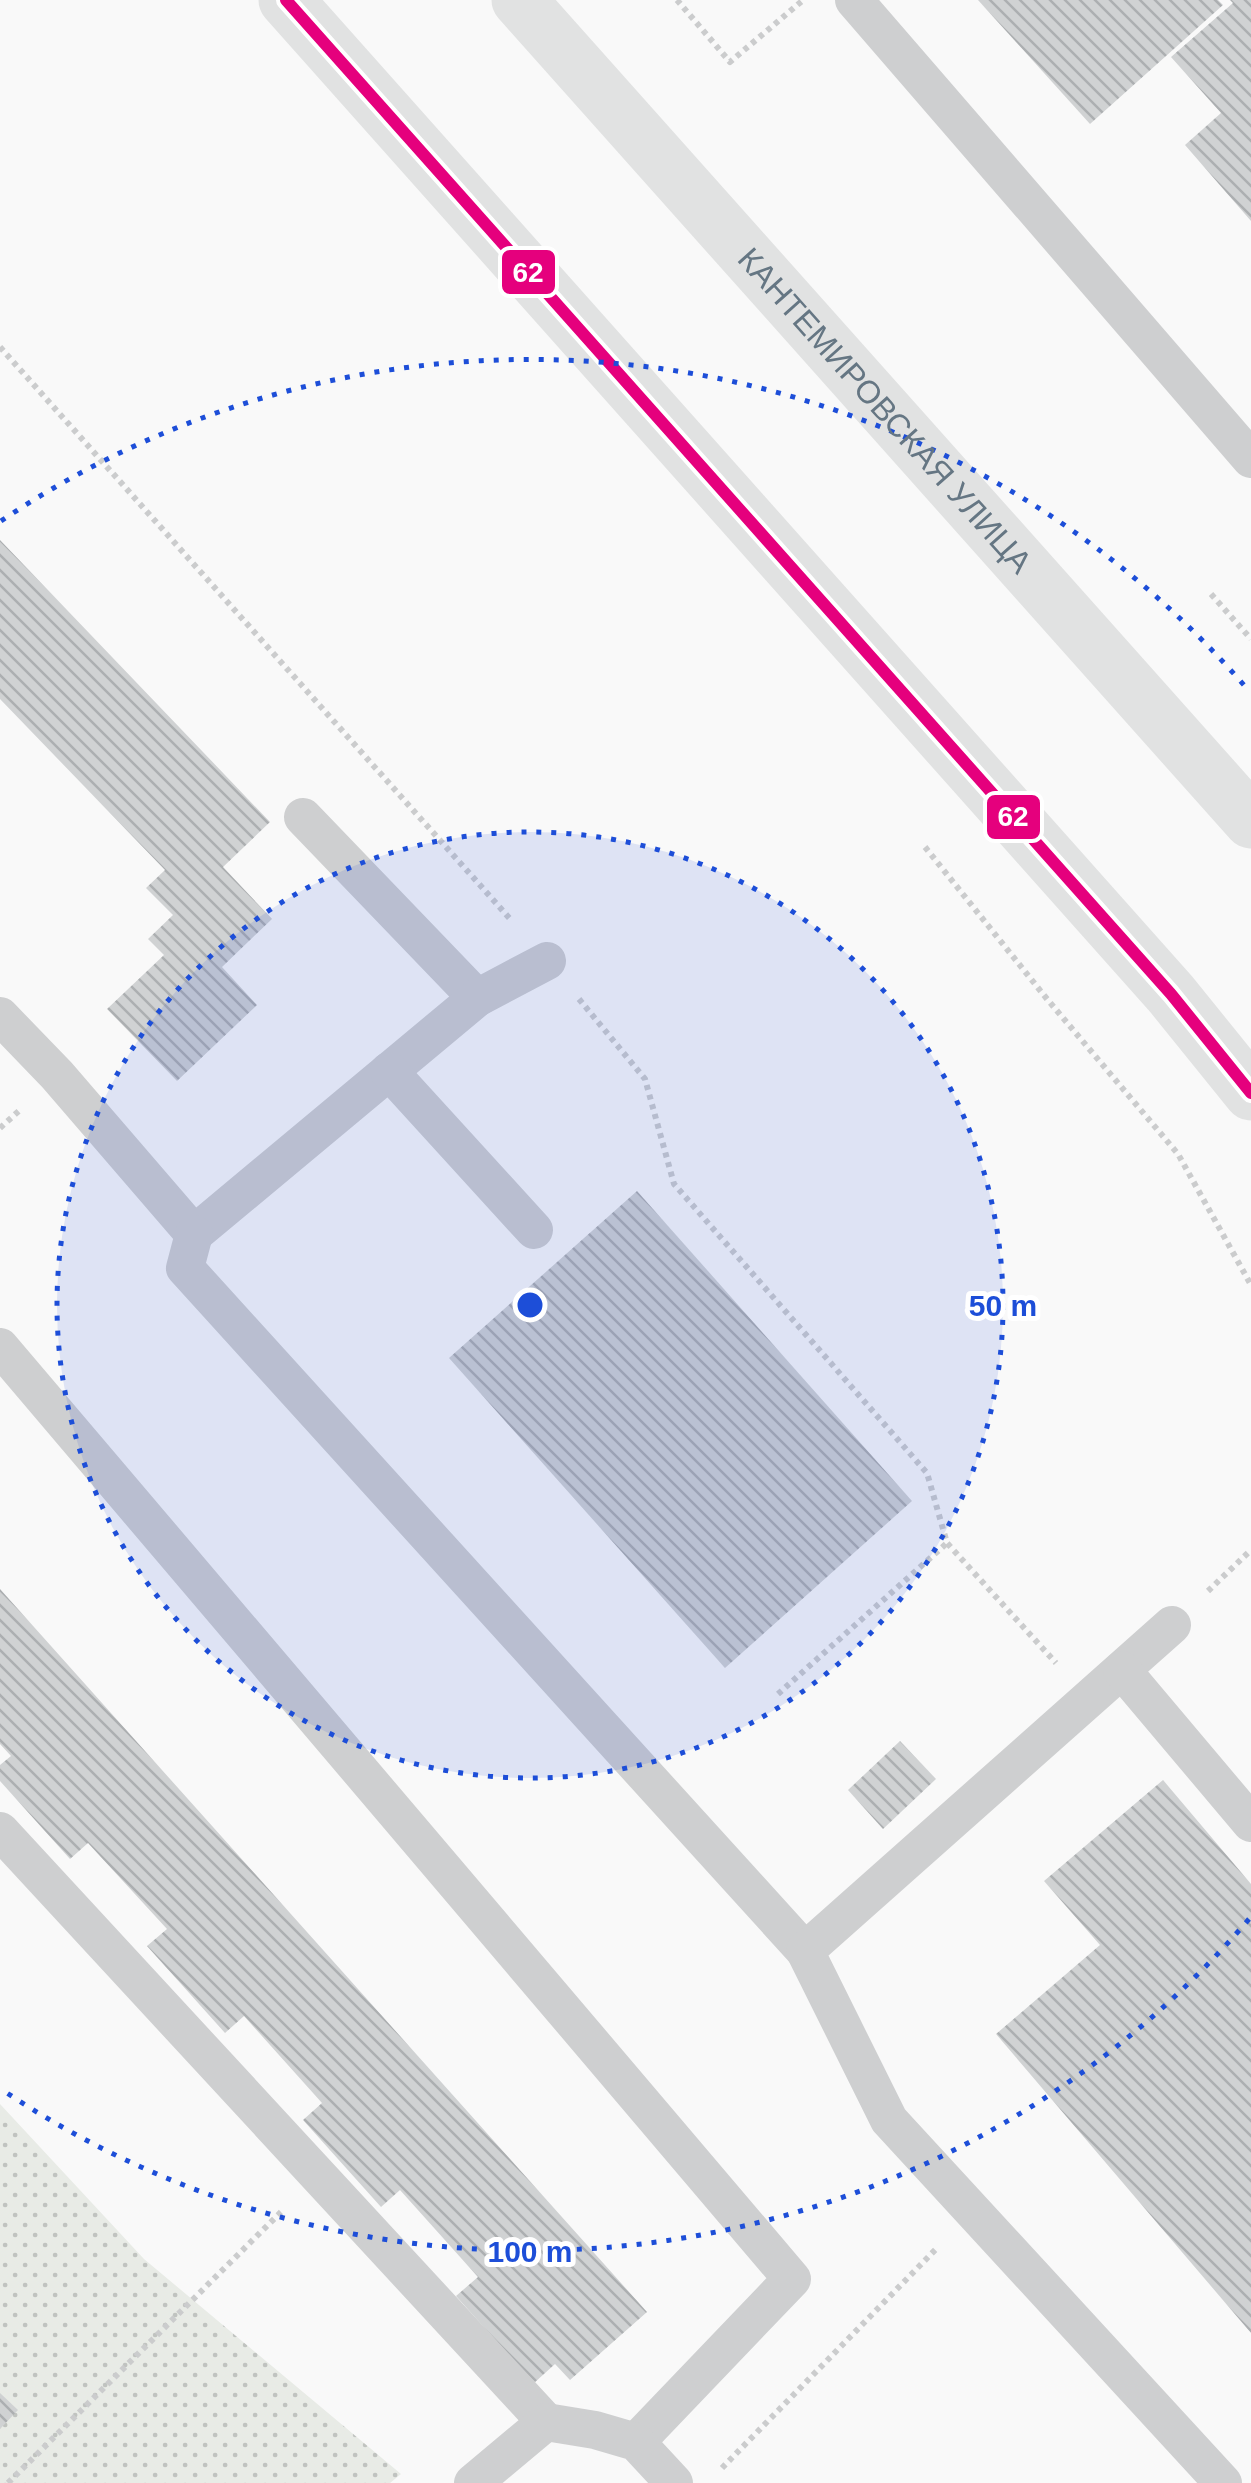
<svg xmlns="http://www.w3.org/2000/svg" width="1251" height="2483" font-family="Arial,sans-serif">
  <defs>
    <pattern id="green-dots" width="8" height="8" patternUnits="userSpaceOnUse" patternTransform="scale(2.5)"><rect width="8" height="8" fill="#e8ebe6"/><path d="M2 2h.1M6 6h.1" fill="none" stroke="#c0c3c0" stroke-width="1.8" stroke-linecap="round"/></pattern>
    <pattern id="building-back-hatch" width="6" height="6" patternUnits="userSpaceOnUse" patternTransform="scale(2.5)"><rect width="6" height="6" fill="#d0d2d3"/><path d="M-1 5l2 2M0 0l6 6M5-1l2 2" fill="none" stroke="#acafb1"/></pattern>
  </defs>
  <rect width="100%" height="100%" fill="#f9f9f9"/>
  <!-- green -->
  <path fill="url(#green-dots)" d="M0 2104 144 2259 401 2474 390 2483H0Z"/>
  <!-- building -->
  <g fill="url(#building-back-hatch)">
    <path d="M978 0H1218L1223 5 1090 124Z"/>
    <path d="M1230 0H1251V221L1185 145 1221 113 1171 57 1233 3Z"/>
    <path d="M0 540 270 822 223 867 272 919 222 967 257 1005 177 1081 107 1009 164 955 148 939 173 915 146 888 165 870 0 699Z"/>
    <path d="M637 1191 912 1501 725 1668 449 1358Z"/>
    <path d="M0 1589 647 2312 570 2380 555 2364 534 2383 456 2296 478 2277 400 2190 381 2207 303 2120 322 2103 244 2016 225 2033 147 1946 167 1929 88 1843 70 1859 0 1781V1765L11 1756 0 1744Z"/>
    <path d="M900 1741 936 1779 883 1829 848 1790Z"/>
    <path d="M1163 1780 1251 1884V2333L996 2034 1100 1945 1044 1881Z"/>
    <path d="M0 2393 18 2410 0 2429Z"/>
  </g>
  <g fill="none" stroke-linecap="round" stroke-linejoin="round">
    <!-- path -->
    <g stroke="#cbcccd" stroke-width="6" stroke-dasharray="5 5" stroke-linecap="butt">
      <path d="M677 0 730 62 802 1"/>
      <path d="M0 347 512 921"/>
      <path d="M1211 594 1251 639"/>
      <path d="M925 847 1047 999 1178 1154 1251 1285"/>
      <path d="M579 999 645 1079 674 1184 927 1473 947 1543 1056 1663"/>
      <path d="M0 1128 21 1109"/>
      <path d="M1208 1591 1251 1550"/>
      <path d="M778 1694 947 1543"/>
      <path d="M722 2468 937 2248"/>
      <path d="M8 2483 281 2212"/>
    </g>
    <!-- lane -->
    <g stroke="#cecfd0" stroke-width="38">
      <path d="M854 0 1251 459"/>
      <path d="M303 817 477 998"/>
      <path d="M0 1016 57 1075 194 1234 477 998 547 961"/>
      <path d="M389 1071 534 1230"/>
      <path d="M194 1234 185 1268 805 1951"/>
      <path d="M0 1347 792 2279 636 2442"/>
      <path d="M1172 1625 805 1951 889 2120 1223 2483"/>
      <path d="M1122 1670 1251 1823"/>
      <path d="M0 1831 546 2422"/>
      <path d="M473 2483 546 2422 595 2430 636 2442 674 2483"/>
    </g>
    <!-- primary -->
    <g stroke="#e1e2e2" stroke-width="55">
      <path d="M286 0 1171 994 1251 1093"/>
      <path id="s1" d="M519 0 1251 821"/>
    </g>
    <defs>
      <path id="bus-1" d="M286 0 1171 994 1251 1093"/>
    </defs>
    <!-- bus-1 casing -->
    <use href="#bus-1" stroke="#fff" stroke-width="20"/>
    <!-- bus-1 -->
    <use href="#bus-1" stroke="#e5007d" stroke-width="12"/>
  </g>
  <!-- distance rings -->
  <circle cx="530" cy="1305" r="473" fill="#1d4ed8" fill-opacity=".12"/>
  <g fill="none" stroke="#1d4ed8" stroke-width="5" stroke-dasharray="5 10">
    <circle cx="530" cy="1305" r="473"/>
    <path d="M1249 1919A946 946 0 0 1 1 2089M1 521A946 946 0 0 1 1249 691"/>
  </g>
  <g text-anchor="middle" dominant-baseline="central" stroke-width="10" stroke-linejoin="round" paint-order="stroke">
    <!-- street labels -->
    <g font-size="32" fill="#657683" stroke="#fff">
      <text stroke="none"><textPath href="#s1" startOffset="550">КАНТЕМИРОВСКАЯ УЛИЦА</textPath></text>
    </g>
  </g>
  <circle cx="530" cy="1305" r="15" fill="#1d4ed8" stroke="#fff" stroke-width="5"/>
  <g font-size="30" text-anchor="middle" font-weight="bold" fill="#1d4ed8" stroke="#fff" stroke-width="10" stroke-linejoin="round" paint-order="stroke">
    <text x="1003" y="1316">50 m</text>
    <text x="530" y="2262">100 m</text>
  </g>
  <g stroke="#fff" stroke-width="4">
    <rect x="500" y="248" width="57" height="48" rx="10" fill="#e5007d"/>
    <rect x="985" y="793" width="57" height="48" rx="10" fill="#e5007d"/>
  </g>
  <g font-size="28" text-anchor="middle" font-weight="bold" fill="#fff">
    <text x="528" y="282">62</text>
    <text x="1013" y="826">62</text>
  </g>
</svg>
